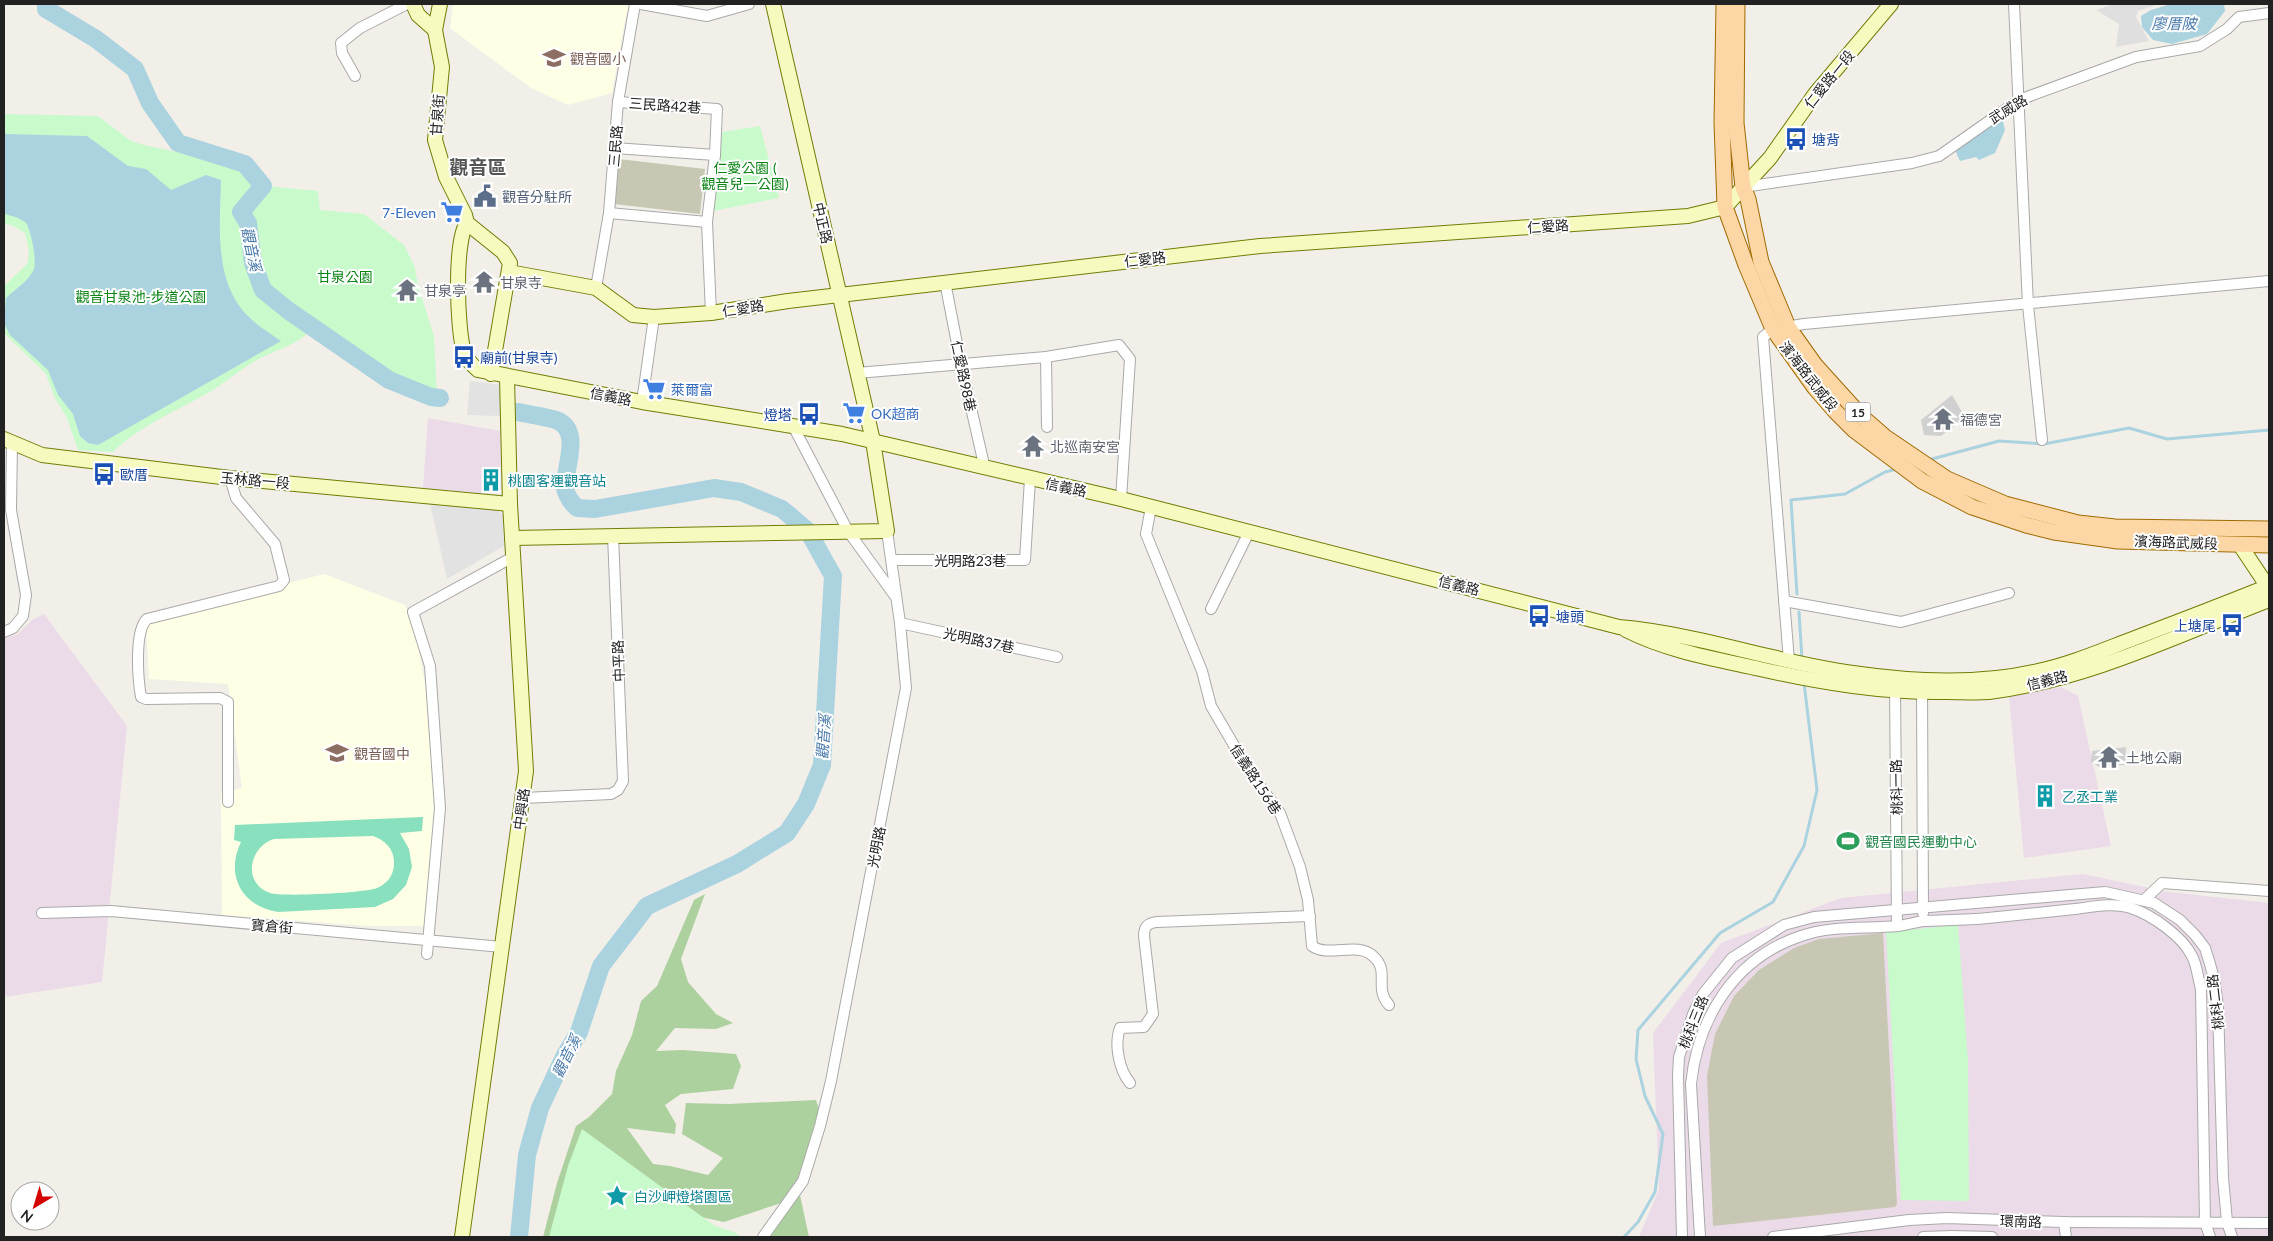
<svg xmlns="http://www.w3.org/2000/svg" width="2273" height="1241" font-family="Lato,'Noto Sans TC',sans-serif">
  <rect width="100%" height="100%" fill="#f2efe9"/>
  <!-- residential -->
  <path fill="#e0dfdf" d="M2114 4H2159L2138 11 2136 17 2149 41 2116 47 2119 24 2096 10Z"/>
  <!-- industrial -->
  <g fill="#ebdbe8">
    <path d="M428 418 500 431 502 488 499 493 483 494 423 488Z"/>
    <path d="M44 614 127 726 102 982 4 997V639L18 634 32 620Z"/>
    <path d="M2061 687 2078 696 2111 846 2024 858 2009 696Z"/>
    <path d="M2083 874 2169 892 2269 903V1237H1639L1659 1189 1653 1033 1721 943 1841 898Z"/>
  </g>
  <!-- education -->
  <g fill="#ffffe5">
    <path d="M453 4H632L626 15 612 93 568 105 531 88 450 28Z"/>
    <path d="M324 574 405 605 415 629 431 717 444 805 435 926H369L222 915 221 794 242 788 228 684 149 679 146 620Z"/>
  </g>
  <!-- religious -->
  <g fill="#d0d0d0">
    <path d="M1952 395 1965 417 1941 436 1924 435 1921 420Z"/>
    <path d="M2126 747 2125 765 2107 766 2104 770 2091 762 2092 751Z"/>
  </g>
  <!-- construction -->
  <g fill="#c7c7b4">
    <path d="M619 159 705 169 700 214 614 204Z"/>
    <path d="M1883 933 1897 1204 1895 1207 1713 1226 1707 1076 1715 1034 1734 996 1759 970 1794 948 1819 939Z"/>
  </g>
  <!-- forest -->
  <g fill="#add19e">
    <path d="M705 894 681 959 688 982 716 1014 733 1023 716 1029 675 1028 656 1051 683 1050 736 1054 741 1066 733 1089 681 1094 665 1105 676 1124 675 1134 627 1128 653 1164 670 1166 708 1175 723 1158 682 1134 686 1103 728 1104 816 1100 819 1109 799 1177 781 1203 724 1222 650 1206 592 1237H543L557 1183 576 1126 589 1117 612 1094 616 1071 632 1035 641 1001 657 986 694 900Z"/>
    <path d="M800 1195 809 1237H768Z"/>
  </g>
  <!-- park -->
  <g fill="#c8facc">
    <path d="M4 114 98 116 131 141 144 145 234 164 248 162 267 184 266 186 318 191 320 210 364 214 404 245 415 267 418 286 434 336 437 398 389 380 313 328C295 347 279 348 257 360 241 369 226 382 210 392 176 411 141 425 113 452L78 450 67 418 55 398 46 374 4 333V286L28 263 29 252 25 233 12 225 4 224Z"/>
    <path d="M760 126 779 198 713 211 722 132Z"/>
    <path d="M1958 925 1968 1061 1969 1201 1901 1200 1886 932Z"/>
    <path d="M582 1129 715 1226 734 1232 741 1237H549L568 1166Z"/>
  </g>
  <!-- pitch -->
  <path fill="#88e0be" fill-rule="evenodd" d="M423 817 422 831 400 833 409 849 412 867 406 885 393 899 375 907 278 912C241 906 225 875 241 842L234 840 235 825ZM373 836C385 840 395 850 394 864 394 875 387 884 377 888 366 893 281 897 270 893 242 883 249 847 274 839Z"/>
  <!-- parking -->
  <g fill="#e2e2e2">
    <path d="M470 381 500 385 501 416 467 415Z"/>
    <path d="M430 503 497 510 503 515 504 546 447 579Z"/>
  </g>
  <!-- water -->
  <g fill="#aad3df">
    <path d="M2171 4H2224L2225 11 2207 34 2172 44 2153 40 2142 27 2141 16 2151 10Z"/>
    <path d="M2002 117 2005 130 1995 153 1979 160 1976 157 1960 161 1955 150Z"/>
    <path d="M4 134 87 136 128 166 146 169 171 190 206 175 221 180C220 227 213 283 250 318 259 327 271 334 281 341L98 445 88 443 80 436 73 414 58 395 48 370 10 335 4 323 6 298C14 290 30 280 34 269 37 261 31 230 26 223 21 218 10 215 4 214Z"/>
  </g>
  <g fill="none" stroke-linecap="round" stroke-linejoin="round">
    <!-- stream -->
    <g stroke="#aad3df" stroke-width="3">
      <path d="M1932 459 1999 441 2044 444 2129 428 2167 439 2269 430"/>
      <path d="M1797 594 1791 500 1845 494 1885 472 1897 469"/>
      <path d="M1799 612 1802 659"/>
      <path d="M1624 1237 1638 1222 1655 1192 1663 1134 1645 1096 1636 1059 1638 1030 1720 933 1773 902 1804 846 1817 790 1804 683"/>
    </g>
    <!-- river -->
    <g stroke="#aad3df" stroke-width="18">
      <path d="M46 4V9L96 39 135 69 150 103 178 143 245 164 263 186 241 212 248 223 253 263 263 290 289 311 389 380 431 397 440 398"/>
      <path d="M518 412C530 415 544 416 556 420 583 430 564 468 565 488 566 496 571 502 577 508L595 509 714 488 741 492 782 509 808 531 833 576 822 765 806 804 787 833 737 864 647 906 601 966 579 1032 564 1057 540 1108 527 1155 519 1237"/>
    </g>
    <defs>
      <g id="street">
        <path d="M641 4 707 16 749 4"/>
        <path d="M2014 4 2028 305 2042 440"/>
        <path d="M355 76 342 53 341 43 360 28 407 4"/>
        <path d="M618 102 717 109 715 155 707 222 711 313"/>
        <path d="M614 148 715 155"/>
        <path d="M1743 187 1912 163 1939 156 2019 100 2136 57 2200 46 2227 29 2239 17 2269 13"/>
        <path d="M609 213 707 222"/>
        <path d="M945 282 961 364 985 469"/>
        <path d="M596 288 609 213 618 102 635 4"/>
        <path d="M1046 357 1047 427"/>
        <path d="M857 373 1046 357 1119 345 1130 359 1121 499"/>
        <path d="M642 402 654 317"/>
        <path d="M793 426 848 531 895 596"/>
        <path d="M1151 507 1146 534 1202 671 1211 706 1249 771 1280 813 1300 867 1308 900 1312 946C1329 958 1357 941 1373 956 1391 972 1373 987 1389 1005"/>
        <path d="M895 560H1025L1030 479"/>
        <path d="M1784 601 1901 622 2009 593"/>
        <path d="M1211 609 1249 532"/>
        <path d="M900 623 1057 657"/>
        <path d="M4 632 13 628 23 616 26 595 11 510 12 442"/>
        <path d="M1789 661 1763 337 1773 329 1804 324 2269 281"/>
        <path d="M1895 684 1897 926"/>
        <path d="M1922 685 1923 913"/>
        <path d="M523 798 611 794 618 790 623 781 613 535"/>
        <path d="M228 802V702L220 698 146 699 141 697C138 680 134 631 147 619L279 586 284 580 275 544 236 498 230 478"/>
        <path d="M2144 900 2162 883 2269 891"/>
        <path d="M42 913 111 911 502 947"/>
        <path d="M427 954 440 808 430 666 413 612 513 557"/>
        <path d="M1130 1083C1119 1070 1114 1044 1120 1028L1144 1027 1153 1014 1144 936C1144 927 1147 923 1157 922L1310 916"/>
        <path d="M2064 1222 2066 1237"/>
        <path d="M763 1237 803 1181 820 1126 831 1081 906 688 900 623 887 531"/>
        <path d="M1682 1237 1678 1076 1679 1057 1693 1014 1703 994 1732 958 1784 925 1814 917 2105 892 2154 903 2180 920 2195 935 2205 948 2210 964 2214 979 2218 1006 2223 1178 2227 1222 2232 1237"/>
        <path d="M1700 1237 1691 1084C1698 1017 1735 958 1801 936 1832 925 1866 929 1898 926 1907 925 1915 922 1924 921 1945 920 1967 920 1988 918 2017 915 2046 912 2075 909 2091 907 2114 902 2131 908 2152 915 2182 936 2192 956 2197 965 2198 979 2201 989L2205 1222 2210 1237"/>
        <path d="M1773 1237 1909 1220 1947 1218 2064 1222 2269 1223"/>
        <path d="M1923 1237 1952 1236 1992 1237"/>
      </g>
      <g id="secondary">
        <path d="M413 4 418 15 435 30"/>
        <path d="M440 4 435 30 442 67 435 140 446 177 465 215 467 223 503 252 510 263 491 374"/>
        <path d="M467 223C454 241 457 330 464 352 467 360 472 365 478 370L642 402 842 434 1121 499 1619 627C1699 634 1774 662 1853 673 1914 682 1978 685 2038 671 2071 664 2103 650 2135 638 2180 621 2224 604 2269 586"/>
        <path d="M509 272 596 288 633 315 654 317 711 313 788 301 1260 246 1688 216 1725 207 1770 158 1815 94 1891 4"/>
        <path d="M4 439 42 455 230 478 510 504"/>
        <path d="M512 538 887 531 873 441 773 4"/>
        <path d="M2240 545 2268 587"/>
        <path d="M1626 630C1667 651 1715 659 1760 669 1822 683 1883 693 1947 692 1961 692 1975 693 1989 692 2087 680 2178 635 2269 600"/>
        <path d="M462 1237 526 771 510 504 507 377"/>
      </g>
      <g id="primary">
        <path d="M1724 4 1722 123 1725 207 1746 265 1773 329 1815 388 1835 411 1854 430 1922 481 1972 507 2026 525 2054 532 2118 541 2269 545"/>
        <path d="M1737 4 1736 123 1743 187 1748 199 1761 262 1788 327 1815 365 1862 417 1885 437 1947 479 2005 504 2078 523 2115 527 2269 529"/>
      </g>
    </defs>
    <!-- street casing -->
    <use href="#street" stroke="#a9a9a9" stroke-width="12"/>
    <!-- secondary casing -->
    <use href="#secondary" stroke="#707d05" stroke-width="16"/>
    <!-- primary casing -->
    <use href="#primary" stroke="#a06b00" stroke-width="17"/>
    <!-- street -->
    <use href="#street" stroke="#fff" stroke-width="10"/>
    <!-- secondary -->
    <use href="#secondary" stroke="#f7fabf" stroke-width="14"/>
    <!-- primary -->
    <use href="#primary" stroke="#fcd6a4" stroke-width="15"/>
  </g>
  <!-- icons -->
  <defs>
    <symbol id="school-bare" viewBox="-9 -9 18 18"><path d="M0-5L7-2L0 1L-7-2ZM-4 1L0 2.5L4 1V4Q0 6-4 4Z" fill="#8d6e63" stroke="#fff" stroke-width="2.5" paint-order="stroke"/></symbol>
    <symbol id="bus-bare" viewBox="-9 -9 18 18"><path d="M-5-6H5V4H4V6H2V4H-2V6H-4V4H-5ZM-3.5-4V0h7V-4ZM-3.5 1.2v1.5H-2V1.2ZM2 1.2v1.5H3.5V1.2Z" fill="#1a4fb4" stroke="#fff" stroke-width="2.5" paint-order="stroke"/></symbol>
    <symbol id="civic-bare" viewBox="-9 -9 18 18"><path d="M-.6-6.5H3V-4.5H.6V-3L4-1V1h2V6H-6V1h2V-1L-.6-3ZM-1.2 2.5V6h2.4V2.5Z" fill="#5c6f8a" stroke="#fff" stroke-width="2.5" paint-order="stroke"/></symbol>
    <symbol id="supermarket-bare" viewBox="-9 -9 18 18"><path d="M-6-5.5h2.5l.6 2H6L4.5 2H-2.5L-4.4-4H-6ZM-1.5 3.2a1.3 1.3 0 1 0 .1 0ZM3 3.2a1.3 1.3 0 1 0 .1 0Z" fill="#3f7fe0" stroke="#fff" stroke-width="2.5" paint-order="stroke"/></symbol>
    <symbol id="temple-bare" viewBox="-9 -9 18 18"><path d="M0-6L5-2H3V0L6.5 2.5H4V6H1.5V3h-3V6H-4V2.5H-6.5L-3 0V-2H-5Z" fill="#6b7280" stroke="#fff" stroke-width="2.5" paint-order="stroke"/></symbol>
    <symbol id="building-bare" viewBox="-9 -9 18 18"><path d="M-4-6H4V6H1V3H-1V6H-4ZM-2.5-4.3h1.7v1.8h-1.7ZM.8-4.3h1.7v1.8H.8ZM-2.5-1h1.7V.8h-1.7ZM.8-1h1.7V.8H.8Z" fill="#0f9aa8" stroke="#fff" stroke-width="2.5" paint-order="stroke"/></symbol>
    <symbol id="stadium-bare" viewBox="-9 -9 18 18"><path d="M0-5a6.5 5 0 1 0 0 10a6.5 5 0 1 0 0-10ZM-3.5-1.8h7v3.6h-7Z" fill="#2e9e5b" stroke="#fff" stroke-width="2.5" paint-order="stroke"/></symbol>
    <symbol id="sight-bare" viewBox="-9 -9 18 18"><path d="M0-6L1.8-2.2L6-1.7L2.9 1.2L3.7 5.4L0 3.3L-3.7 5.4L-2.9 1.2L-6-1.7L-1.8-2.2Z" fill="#0f9aa8" stroke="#fff" stroke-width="2.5" paint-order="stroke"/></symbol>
  </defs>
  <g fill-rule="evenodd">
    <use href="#school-bare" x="538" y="42" width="32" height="32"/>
    <use href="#bus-bare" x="1780" y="123" width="32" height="32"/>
    <use href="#civic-bare" x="469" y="180" width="32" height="32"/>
    <use href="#supermarket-bare" x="436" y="196" width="32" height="32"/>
    <use href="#temple-bare" x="468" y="266" width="32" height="32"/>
    <use href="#temple-bare" x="391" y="274" width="32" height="32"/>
    <use href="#bus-bare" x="448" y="341" width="32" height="32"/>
    <use href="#supermarket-bare" x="638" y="373" width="32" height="32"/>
    <use href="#supermarket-bare" x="838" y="397" width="32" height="32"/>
    <use href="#bus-bare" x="793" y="398" width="32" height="32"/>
    <use href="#temple-bare" x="1927" y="403" width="32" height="32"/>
    <use href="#temple-bare" x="1017" y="430" width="32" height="32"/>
    <use href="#bus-bare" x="88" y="458" width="32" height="32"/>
    <use href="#building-bare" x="475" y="464" width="32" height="32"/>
    <use href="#bus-bare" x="1523" y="600" width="32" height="32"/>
    <use href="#bus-bare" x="2216" y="609" width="32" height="32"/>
    <use href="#school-bare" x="321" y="737" width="32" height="32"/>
    <use href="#temple-bare" x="2093" y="741" width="32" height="32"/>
    <use href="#building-bare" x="2029" y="780" width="32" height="32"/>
    <use href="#stadium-bare" x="1832" y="825" width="32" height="32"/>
    <use href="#sight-bare" x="601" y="1180" width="32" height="32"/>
  </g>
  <g text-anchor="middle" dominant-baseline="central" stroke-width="4" stroke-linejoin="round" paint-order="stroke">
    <!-- shield labels -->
    <rect fill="#fff" stroke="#646464" stroke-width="1" x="1845.5" y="402.5" width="25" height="19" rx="4"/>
    <g font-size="12" font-weight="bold" fill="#222">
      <text x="1858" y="412">15</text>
    </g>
    <!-- education labels -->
    <g font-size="14" fill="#785e54" stroke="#fff" text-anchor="start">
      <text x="570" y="58">觀音國小</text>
      <text x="354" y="753">觀音國中</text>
    </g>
    <!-- street labels -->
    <g font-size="14" fill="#222" stroke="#fff">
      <text transform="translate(1829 79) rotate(-51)">仁愛路一段</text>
      <text transform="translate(665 105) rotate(4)">三民路42巷</text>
      <text transform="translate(2008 109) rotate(-31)">武威路</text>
      <text transform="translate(437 115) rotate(-86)">甘泉街</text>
      <text transform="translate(615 146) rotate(-85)">三民路</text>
      <text transform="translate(823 223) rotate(77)">中正路</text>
      <text transform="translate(1548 226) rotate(-4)">仁愛路</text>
      <text transform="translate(1145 259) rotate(-7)">仁愛路</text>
      <text transform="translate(743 308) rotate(-9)">仁愛路</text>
      <text transform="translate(964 376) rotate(78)">仁愛路98巷</text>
      <text transform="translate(1809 376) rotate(52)">濱海路武威段</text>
      <text transform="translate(611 396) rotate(11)">信義路</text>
      <text transform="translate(255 480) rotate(5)">玉林路一段</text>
      <text transform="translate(1066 487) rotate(12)">信義路</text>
      <text transform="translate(2176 542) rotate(2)">濱海路武威段</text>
      <text x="970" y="560">光明路23巷</text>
      <text transform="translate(1459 585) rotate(14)">信義路</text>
      <text transform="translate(979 640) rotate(12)">光明路37巷</text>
      <text transform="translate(618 661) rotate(-92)">中平路</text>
      <text transform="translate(2047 680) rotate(-14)">信義路</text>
      <text transform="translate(1256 779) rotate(57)">信義路156巷</text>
      <text transform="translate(1896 787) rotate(-91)">桃科一路</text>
      <text transform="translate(521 809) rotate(-82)">中興路</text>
      <text transform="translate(876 847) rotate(-79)">光明路</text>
      <text transform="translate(272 926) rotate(5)">寶倉街</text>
      <text transform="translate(2215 1002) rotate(-97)">桃科二路</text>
      <text transform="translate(1693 1022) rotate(-68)">桃科三路</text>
      <text transform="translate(2021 1221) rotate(2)">環南路</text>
    </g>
    <!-- transit labels -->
    <g font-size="14" fill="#164399" stroke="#fff" text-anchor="start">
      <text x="1812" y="139">塘背</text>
      <text x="480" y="357">廟前(甘泉寺)</text>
      <text x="792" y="414" text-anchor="end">燈塔</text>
      <text x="120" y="474">歐厝</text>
      <text x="1556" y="616">塘頭</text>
      <text x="2216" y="625" text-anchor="end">上塘尾</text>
    </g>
    <!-- park labels -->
    <g font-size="14" fill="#0c8416" stroke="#fff">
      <text x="745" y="167">仁愛公園 (<tspan x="745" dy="16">觀音兒一公園)</tspan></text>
      <text x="345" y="276">甘泉公園</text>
      <text x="141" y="296">觀音甘泉池-步道公園</text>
    </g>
    <!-- service labels -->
    <g font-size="14" fill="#4e5e75" stroke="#fff" text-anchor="start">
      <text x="502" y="196">觀音分駐所</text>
    </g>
    <!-- shop labels -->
    <g font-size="14" fill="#366cbe" stroke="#fff" text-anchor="start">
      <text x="436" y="212" text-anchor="end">7-Eleven</text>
      <text x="671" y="389">萊爾富</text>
      <text x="871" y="413">OK超商</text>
    </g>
    <!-- worship labels -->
    <g font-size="14" fill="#5b616d" stroke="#fff" text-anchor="start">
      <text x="500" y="282">甘泉寺</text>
      <text x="424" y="290">甘泉亭</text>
      <text x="1960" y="419">福德宮</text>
      <text x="1050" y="446">北巡南安宮</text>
      <text x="2126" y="757">土地公廟</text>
    </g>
    <!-- culture labels -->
    <g font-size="14" fill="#0d838f" stroke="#fff" text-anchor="start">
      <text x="508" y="480">桃園客運觀音站</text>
      <text x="2062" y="796">乙丞工業</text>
      <text x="634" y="1196">白沙岬燈塔園區</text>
    </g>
    <!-- leisure labels -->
    <g font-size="14" fill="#27864d" stroke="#fff" text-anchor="start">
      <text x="1865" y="841">觀音國民運動中心</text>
    </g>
    <!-- water labels -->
    <g font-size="15" font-style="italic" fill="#4a7aab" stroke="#fff">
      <text x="2174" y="23">廖厝陂</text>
      <text transform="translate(252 249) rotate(78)">觀音溪</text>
      <text transform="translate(823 737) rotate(-86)">觀音溪</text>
      <text transform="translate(566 1056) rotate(-64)">觀音溪</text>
    </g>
    <!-- district labels -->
    <g font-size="19" font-weight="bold" fill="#555" stroke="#fff">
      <text x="478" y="166">觀音區</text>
    </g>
  </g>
  <!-- border -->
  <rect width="2273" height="1241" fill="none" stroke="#222222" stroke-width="10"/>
  <!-- north arrow -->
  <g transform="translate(35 1206) rotate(218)"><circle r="24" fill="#ffffff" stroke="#a7a7a7"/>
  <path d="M0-4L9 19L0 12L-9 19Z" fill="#d40000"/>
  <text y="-8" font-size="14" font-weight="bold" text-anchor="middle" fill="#222222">N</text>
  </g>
</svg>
